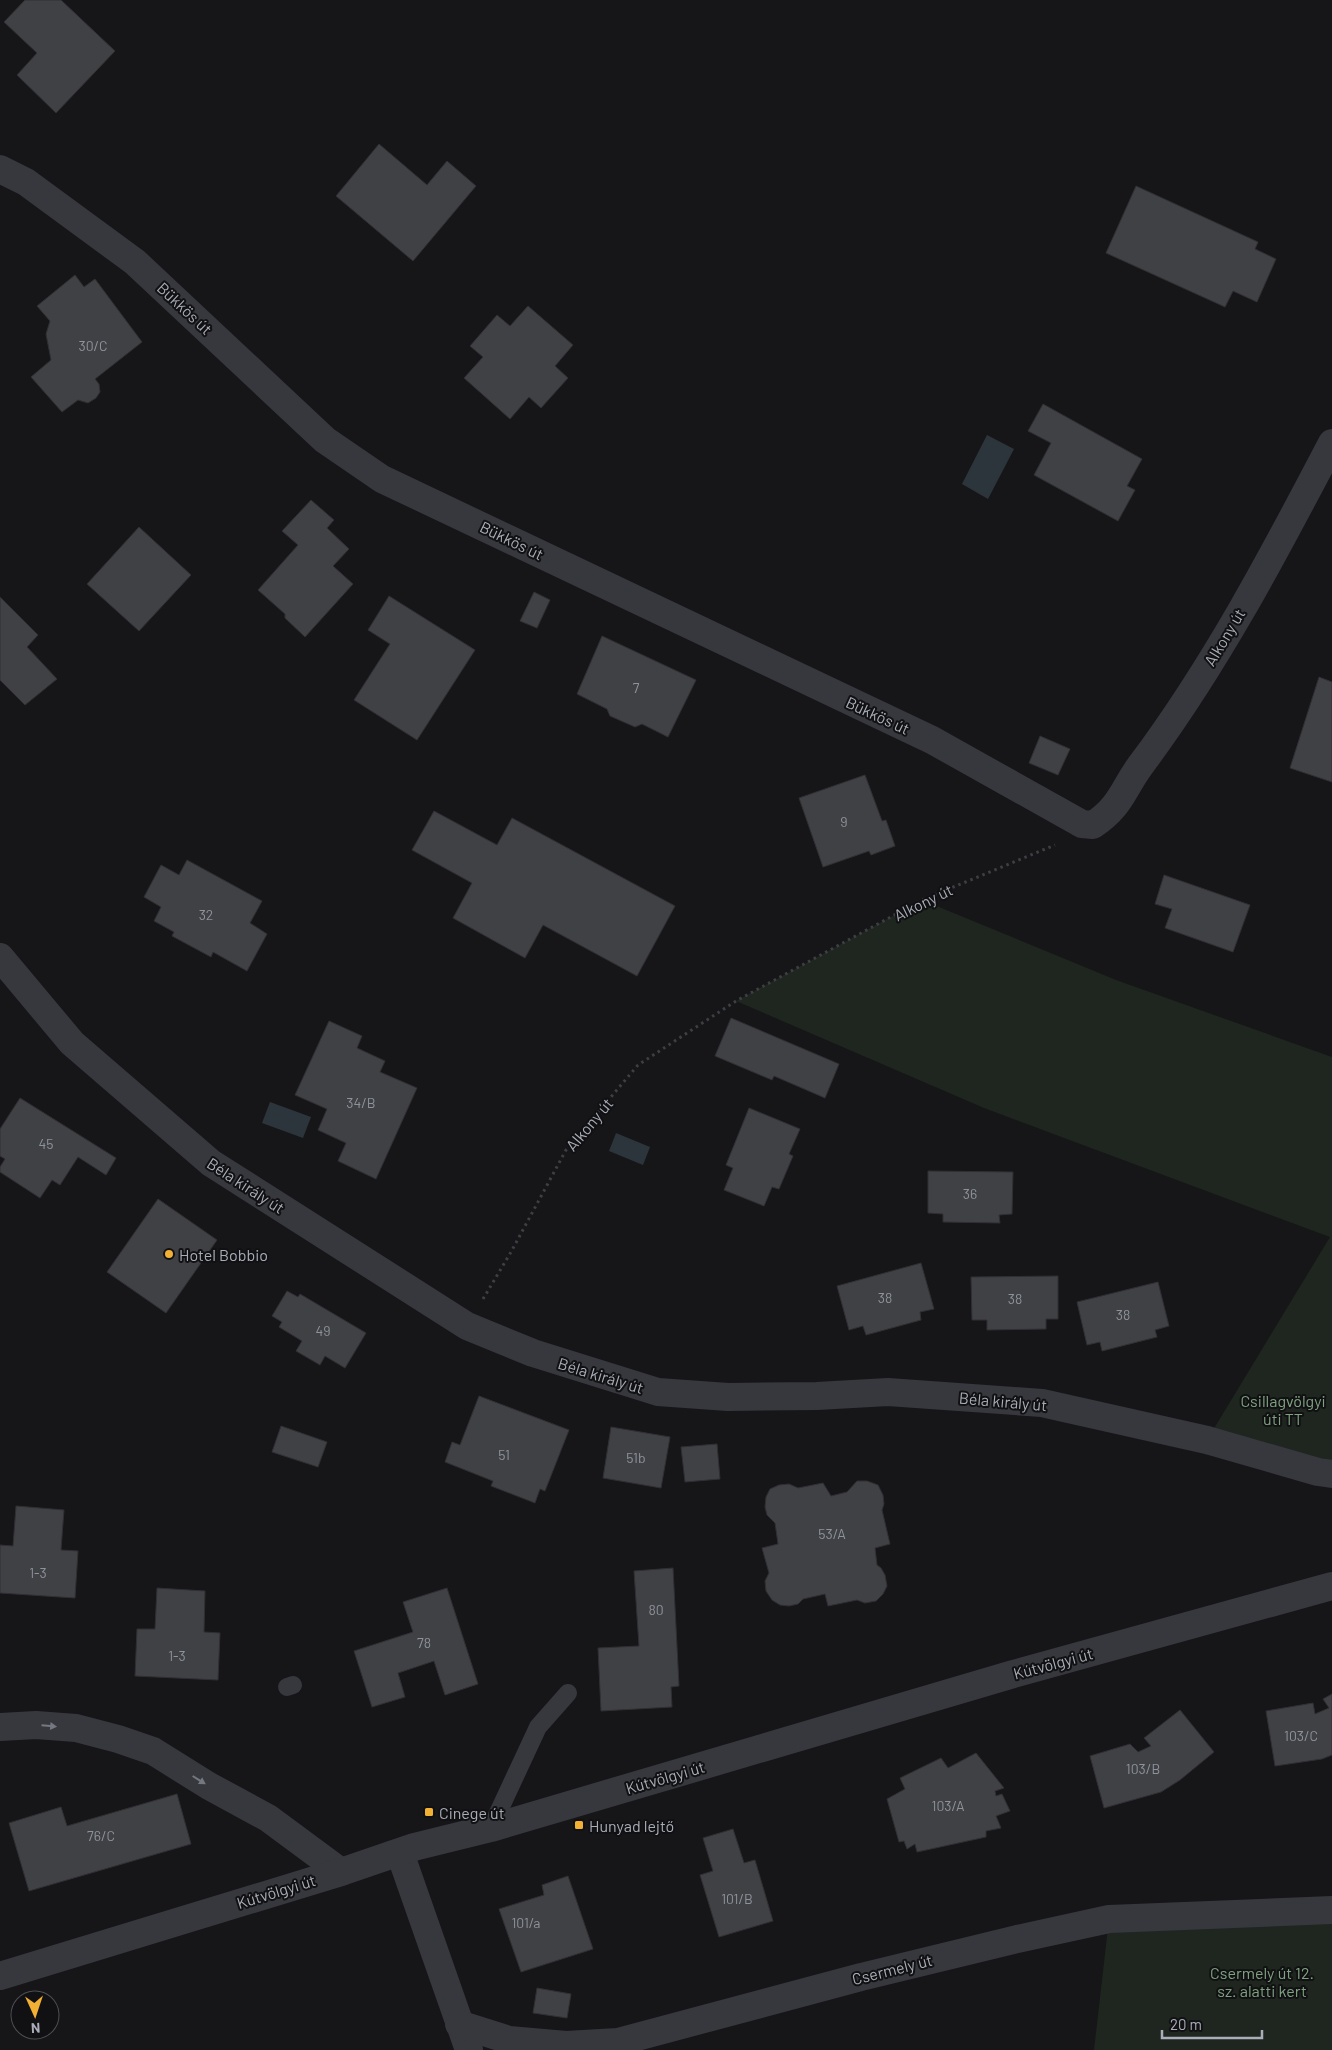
<svg xmlns="http://www.w3.org/2000/svg" width="1332" height="2050" font-family="Barlow,sans-serif">
  <rect width="100%" height="100%" fill="#161618"/>
  <!-- green -->
  <g fill="#1e261f">
    <path d="M922 900 1116 980 1332 1057V1474L1207 1440 1330 1237 984 1108 736 1001Z"/>
    <path d="M1332 1910V2050H1094L1109 1919Z"/>
  </g>
  <!-- water -->
  <g fill="#2c353c">
    <path d="M987 435 1014 449 988 499 962 484Z"/>
    <path d="M270 1102 311 1117 303 1138 262 1123Z"/>
    <path d="M616 1133 650 1147 643 1165 609 1151Z"/>
  </g>
  <!-- building -->
  <g fill="#404145" stroke="#303034">
    <path d="M25 0H61L115 51 56 113 17 75 37 53 4 22Z"/>
    <path d="M379 144 427 185 447 161 476 186 413 261 336 196Z"/>
    <path d="M1136 186 1258 242 1255 249 1276 259 1257 302 1233 291 1225 307 1106 253Z"/>
    <path d="M75 275 84 287 95 279 142 342 95 379 99 384 100 392 96 398 88 403 78 400 62 412 31 377 51 360 46 334 50 321 37 306Z"/>
    <path d="M528 306 573 345 555 366 568 378 541 408 529 397 510 419 464 378 483 357 470 346 497 315 510 326Z"/>
    <path d="M1043 404 1142 459 1127 486 1135 490 1118 521 1034 475 1051 443 1028 431Z"/>
    <path d="M311 500 334 520 327 528 349 549 333 566 353 584 305 637 285 618V614L258 590 298 545 282 531Z"/>
    <path d="M139 527 191 575 139 631 87 584Z"/>
    <path d="M534 592 550 600 537 628 520 621Z"/>
    <path d="M389 596 475 650 417 740 354 700 390 644 368 630Z"/>
    <path d="M0 597 38 635 27 647 57 679 25 705 0 680Z"/>
    <path d="M602 636 696 680 668 737 642 724 635 727 610 716 607 709 577 694Z"/>
    <path d="M1319 677 1332 682V782L1290 768Z"/>
    <path d="M1040 736 1070 749 1058 775 1029 763Z"/>
    <path d="M865 775 882 821 886 820 895 846 871 855 869 851 823 867 799 798Z"/>
    <path d="M434 811 497 845 512 818 675 906 637 976 543 925 525 958 453 918 472 883 412 850Z"/>
    <path d="M187 860 262 901 250 923 267 934 247 971 213 952 211 957 172 936 174 932 154 921 161 907 144 897 161 865 179 875Z"/>
    <path d="M1164 875 1250 905 1233 952 1165 928 1172 909 1155 904Z"/>
    <path d="M731 1018 839 1064 825 1098 774 1076 772 1080 715 1056Z"/>
    <path d="M329 1021 362 1036 357 1048 385 1061 380 1072 417 1088 376 1179 338 1161 346 1143 318 1130 327 1109 295 1095Z"/>
    <path d="M20 1098 116 1158 106 1175 78 1157 60 1185 52 1180 40 1198 0 1172V1167L5 1159 0 1156V1129Z"/>
    <path d="M749 1108 800 1129 789 1154 793 1156 779 1189 772 1187 764 1206 724 1190 733 1168 726 1165Z"/>
    <path d="M928 1171 1013 1172 1012 1214 999 1215 1000 1223 943 1222V1214L928 1213Z"/>
    <path d="M158 1199 217 1240 166 1313 107 1272Z"/>
    <path d="M921 1263 934 1309 920 1312 921 1320 866 1335 863 1326 849 1330 837 1286Z"/>
    <path d="M1058 1276V1319H1046V1329L987 1330V1320H972L971 1277Z"/>
    <path d="M1158 1282 1169 1326 1155 1330 1157 1337 1102 1351 1100 1342 1087 1345 1077 1302Z"/>
    <path d="M287 1291 298 1297 300 1294 366 1333 345 1368 325 1356 320 1365 296 1351 302 1341 279 1327 282 1322 272 1316Z"/>
    <path d="M479 1396 569 1430 545 1491 540 1489 535 1503 491 1486 493 1481 445 1462 452 1442 460 1445Z"/>
    <path d="M281 1426 327 1442 318 1467 272 1452Z"/>
    <path d="M611 1427 670 1437 661 1488 603 1478Z"/>
    <path d="M717 1444 720 1479 685 1482 681 1447Z"/>
    <path d="M857 1481H867L878 1485 883 1495 884 1504 882 1510 890 1544 875 1548 877 1565 881 1568 885 1575 887 1586 883 1594 876 1601 865 1603 857 1600 828 1606 825 1594 803 1599 798 1604 789 1606 780 1605 772 1600 766 1591 765 1581 769 1573 762 1548 778 1544 775 1523 767 1515 765 1507 766 1497 770 1489 779 1485 789 1484 798 1488 823 1483 831 1496 847 1492Z"/>
    <path d="M16 1506 64 1510 61 1550 78 1551 75 1598 0 1593V1545L13 1546Z"/>
    <path d="M673 1568 679 1686 671 1687 672 1707 601 1711 598 1648 639 1646 634 1571Z"/>
    <path d="M157 1588 205 1591 204 1632 220 1633 218 1680 135 1676 137 1629H155Z"/>
    <path d="M447 1588 478 1684 445 1695 434 1661 398 1673 405 1697 372 1707 354 1651 413 1632 403 1602Z"/>
    <path d="M1332 1694V1755L1322 1759 1275 1766 1266 1711 1313 1703 1315 1714 1329 1708 1323 1699Z"/>
    <path d="M1180 1710 1214 1752 1180 1780 1161 1792 1104 1808 1090 1756 1130 1744 1138 1752 1151 1746 1144 1738Z"/>
    <path d="M976 1753 1004 1788 995 1791 996 1796 1002 1794 1010 1811 996 1816 1001 1828 986 1831V1837L917 1852 915 1844 907 1849 904 1841 899 1842 887 1799 905 1789 900 1778 941 1758 948 1768Z"/>
    <path d="M177 1794 191 1844 29 1891 9 1823 61 1807 67 1826Z"/>
    <path d="M733 1829 744 1863 755 1860 773 1921 719 1937 700 1875 713 1871 703 1838Z"/>
    <path d="M568 1876 593 1949 521 1972 499 1909 544 1895 542 1885Z"/>
    <path d="M537 1988 571 1994 567 2018 533 2013Z"/>
  </g>
  <g fill="none" stroke-linecap="round" stroke-linejoin="round">
    <!-- path -->
    <path stroke="#3d3f44" stroke-width="3" stroke-dasharray="2.5 4" stroke-linecap="butt" d="M483 1299 511 1252 566 1150 638 1065 736 1001 922 900 1055 845"/>
    <!-- service -->
    <g stroke="#37383d" stroke-width="18">
      <path d="M287 1687 293 1685"/>
      <path d="M491 1828 538 1727 568 1693"/>
    </g>
    <!-- minor -->
    <g stroke="#37383d" stroke-width="28">
      <path d="M0 169 26 182 135 262 325 440 382 479 932 740 1082 824 1093 825C1121 806 1122 791 1140 766 1215 666 1274 554 1332 443"/>
      <path d="M0 1727 36 1725 76 1728 118 1739 153 1751 209 1786 268 1818 341 1872"/>
      <path d="M400 1853 469 2050"/>
      <path d="M459 2024 509 2040 566 2045 618 2042 861 1977 1017 1939 1109 1919 1332 1910"/>
    </g>
    <!-- tertiary -->
    <g stroke="#37383d" stroke-width="28">
      <path d="M0 957 72 1043 211 1163 467 1326 533 1353 658 1392 728 1397 817 1396 888 1392 1042 1403 1207 1440 1318 1472 1332 1474"/>
      <path d="M0 1976 341 1872 414 1847 491 1828 1010 1675 1332 1586"/>
    </g>
  </g>
  <!-- one-way arrows -->
  <defs><path id="oneway-solid" d="M-6-.8H1V-3.2L6.5 0L1 3.2V.8H-6Z" transform="scale(1.25)"/></defs>
  <g fill="#757881">
    <use href="#oneway-solid" transform="translate(49 1726) rotate(5)"/>
    <use href="#oneway-solid" transform="translate(199 1780) rotate(32)"/>
  </g>
  <!-- markers -->
  <g fill="#f2b134" stroke="#111113" stroke-width="2">
    <circle cx="169" cy="1254" r="5"/>
    <rect x="424" y="1807" width="10" height="10" rx="2.5"/>
    <rect x="574" y="1820" width="10" height="10" rx="2.5"/>
  </g>
  <g text-anchor="middle" dominant-baseline="central" stroke-width="4" stroke-linejoin="round" paint-order="stroke">
    <!-- number labels -->
    <g font-size="14" fill="#8e929b">
      <text x="93" y="345">30/C</text>
      <text x="636" y="687">7</text>
      <text x="844" y="821">9</text>
      <text x="206" y="914">32</text>
      <text x="361" y="1102">34/B</text>
      <text x="46" y="1143">45</text>
      <text x="970" y="1193">36</text>
      <text x="885" y="1297">38</text>
      <text x="1015" y="1298">38</text>
      <text x="1123" y="1314">38</text>
      <text x="323" y="1330">49</text>
      <text x="504" y="1454">51</text>
      <text x="636" y="1457">51b</text>
      <text x="832" y="1533">53/A</text>
      <text x="38" y="1572">1-3</text>
      <text x="656" y="1609">80</text>
      <text x="424" y="1642">78</text>
      <text x="177" y="1655">1-3</text>
      <text x="1301" y="1735">103/C</text>
      <text x="1143" y="1768">103/B</text>
      <text x="948" y="1805">103/A</text>
      <text x="101" y="1835">76/C</text>
      <text x="737" y="1898">101/B</text>
      <text x="526" y="1922">101/a</text>
    </g>
    <!-- street labels -->
    <g font-size="16" fill="#a8adb8" stroke="#111113">
      <text transform="translate(185 308) rotate(43)">Bükkös út</text>
      <text transform="translate(512 540) rotate(26)">Bükkös út</text>
      <text transform="translate(1224 637) rotate(-59)">Alkony út</text>
      <text transform="translate(878 715) rotate(25)">Bükkös út</text>
      <text transform="translate(923 902) rotate(-26)">Alkony út</text>
      <text transform="translate(589 1124) rotate(-50)">Alkony út</text>
      <text transform="translate(246 1185) rotate(33)">Béla király út</text>
      <text transform="translate(601 1375) rotate(17)">Béla király út</text>
      <text transform="translate(1003 1401) rotate(5)">Béla király út</text>
      <text transform="translate(1053 1663) rotate(-15)">Kútvölgyi út</text>
      <text transform="translate(665 1777) rotate(-16)">Kútvölgyi út</text>
      <text transform="translate(276 1891) rotate(-17)">Kútvölgyi út</text>
      <text transform="translate(892 1969) rotate(-14)">Csermely út</text>
    </g>
    <!-- poi labels -->
    <g font-size="16" fill="#a8adb8" stroke="#111113" text-anchor="start">
      <text x="179" y="1254">Hotel Bobbio</text>
      <text x="439" y="1812">Cinege út</text>
      <text x="589" y="1825">Hunyad lejtő</text>
    </g>
    <!-- park labels -->
    <g font-size="16" fill="#7fa381" stroke="#111113">
      <text x="1283" y="1400">Csillagvölgyi<tspan x="1283" dy="18">úti TT</tspan></text>
      <text x="1262" y="1972">Csermely út 12.<tspan x="1262" dy="18">sz. alatti kert</tspan></text>
    </g>
  </g>
  <!-- north arrow -->
  <g transform="translate(35 2015) rotate(177)"><circle r="24" fill="#111113" stroke="#4d4f55"/>
  <path d="M0-4L9 19L0 12L-9 19Z" fill="#f2b134"/>
  <text y="-8" font-size="14" font-weight="bold" text-anchor="middle" fill="#a8adb8">N</text>
  </g>
  <!-- scale -->
  <path d="M1162 2030v8h100v-8" fill="none" stroke="#a8adb8" stroke-width="2.5"/>
  <text x="1170" y="2030" font-size="15" fill="#a8adb8" stroke="#111113" stroke-width="4" paint-order="stroke">20 m</text>
</svg>
